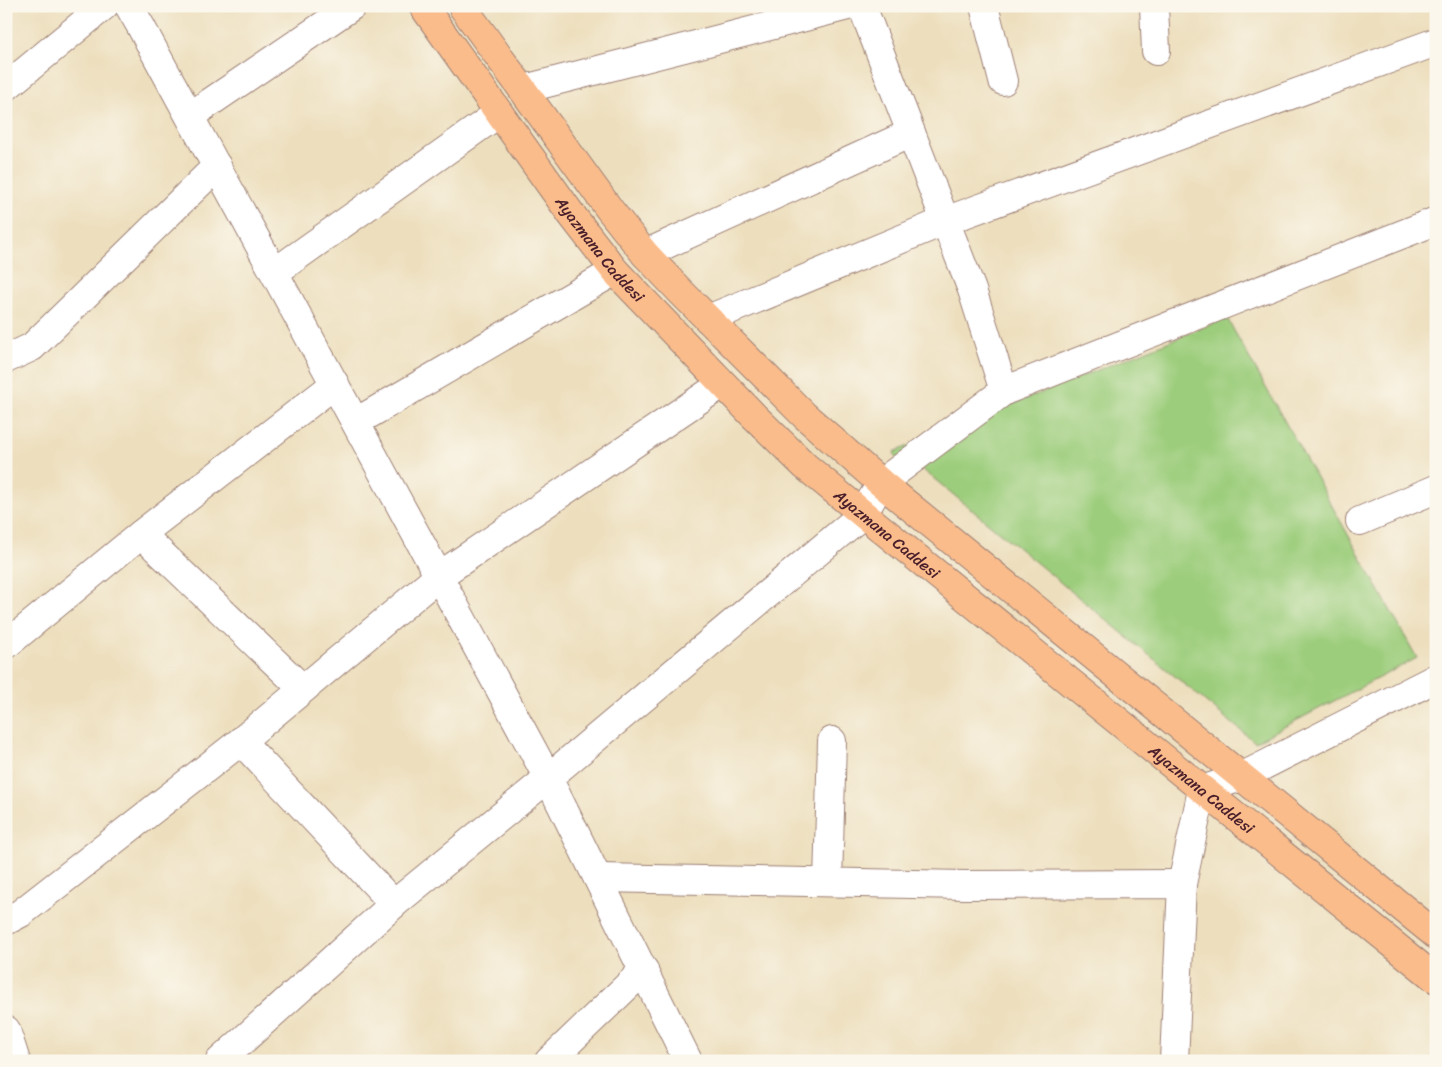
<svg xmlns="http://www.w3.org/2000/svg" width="1442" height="1067" font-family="Sriracha,sans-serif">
  <rect width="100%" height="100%" fill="#fbf7ec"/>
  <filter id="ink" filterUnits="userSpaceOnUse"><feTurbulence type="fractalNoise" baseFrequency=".02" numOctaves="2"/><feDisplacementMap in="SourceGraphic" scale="10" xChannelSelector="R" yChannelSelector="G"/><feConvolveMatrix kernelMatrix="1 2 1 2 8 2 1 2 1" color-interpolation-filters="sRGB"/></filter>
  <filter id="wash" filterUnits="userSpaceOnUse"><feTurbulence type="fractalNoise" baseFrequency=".0096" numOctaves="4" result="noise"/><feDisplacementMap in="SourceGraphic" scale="20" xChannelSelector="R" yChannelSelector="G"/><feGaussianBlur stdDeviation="1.12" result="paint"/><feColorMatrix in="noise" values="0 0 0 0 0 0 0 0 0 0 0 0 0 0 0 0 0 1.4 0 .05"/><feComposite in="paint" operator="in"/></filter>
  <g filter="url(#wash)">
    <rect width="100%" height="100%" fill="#eddfbe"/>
    <!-- green -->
    <path fill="#9ccd7c" stroke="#737654" d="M1227 318 1417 658 1255 742 916 464 898 461 894 452Z"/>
  </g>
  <g filter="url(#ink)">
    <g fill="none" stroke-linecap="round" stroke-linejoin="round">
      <defs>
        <g id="minor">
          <path d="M129 6 140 25 548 778 688 1061"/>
          <path d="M984 6 1003 81"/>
          <path d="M1154 6 1156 51"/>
          <path d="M6 87 104 6"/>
          <path d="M524 89 848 6"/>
          <path d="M190 116 352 6"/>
          <path d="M645 254 911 133"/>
          <path d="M275 272 499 113"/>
          <path d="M708 319 945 221 1436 42"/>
          <path d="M6 359 32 347 217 166"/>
          <path d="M1004 391 1436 221"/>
          <path d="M356 422 615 271"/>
          <path d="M1360 521 1436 489"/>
          <path d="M141 534 335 384"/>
          <path d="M6 645 141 534 303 689"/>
          <path d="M241 741 394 904"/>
          <path d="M598 878 965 885 1182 884 1174 1061"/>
          <path d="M828 882 832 741"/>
          <path d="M1182 884 1202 790 1241 777 1436 678"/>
          <path d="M6 921 21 913 241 741 439 576 722 384"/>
          <path d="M6 1030 16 1061"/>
          <path d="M220 1061 394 904 548 778 863 514 881 483 1004 391 972 290 862 6"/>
          <path d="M549 1061 644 970"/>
        </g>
        <g id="major">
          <path id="s1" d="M423 6 571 214 615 271 754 416 805 466 863 514 1436 979"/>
          <path d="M462 6 610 210 645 254 681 292 804 415 881 483 1436 935"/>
        </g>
      </defs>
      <!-- minor casing -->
      <use href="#minor" stroke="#9c7f74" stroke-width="30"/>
      <!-- major casing -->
      <use href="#major" stroke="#9c7f74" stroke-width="30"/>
      <!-- minor -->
      <use href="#minor" stroke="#fff" stroke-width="28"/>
      <!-- major -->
      <use href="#major" stroke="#fabc8b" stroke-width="28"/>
    </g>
  </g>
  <g text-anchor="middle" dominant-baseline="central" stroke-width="5" stroke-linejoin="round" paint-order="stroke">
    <!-- street labels -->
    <g font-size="16" fill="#4a1f2b" stroke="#fbf7ec">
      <text stroke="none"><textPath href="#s1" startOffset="301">Ayazmana Caddesi</textPath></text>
      <text stroke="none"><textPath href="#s1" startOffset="706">Ayazmana Caddesi</textPath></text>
      <text stroke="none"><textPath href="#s1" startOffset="1111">Ayazmana Caddesi</textPath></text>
    </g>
  </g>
  <!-- margin -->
  <rect width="1442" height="1067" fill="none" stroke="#fbf7ec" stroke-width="25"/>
</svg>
